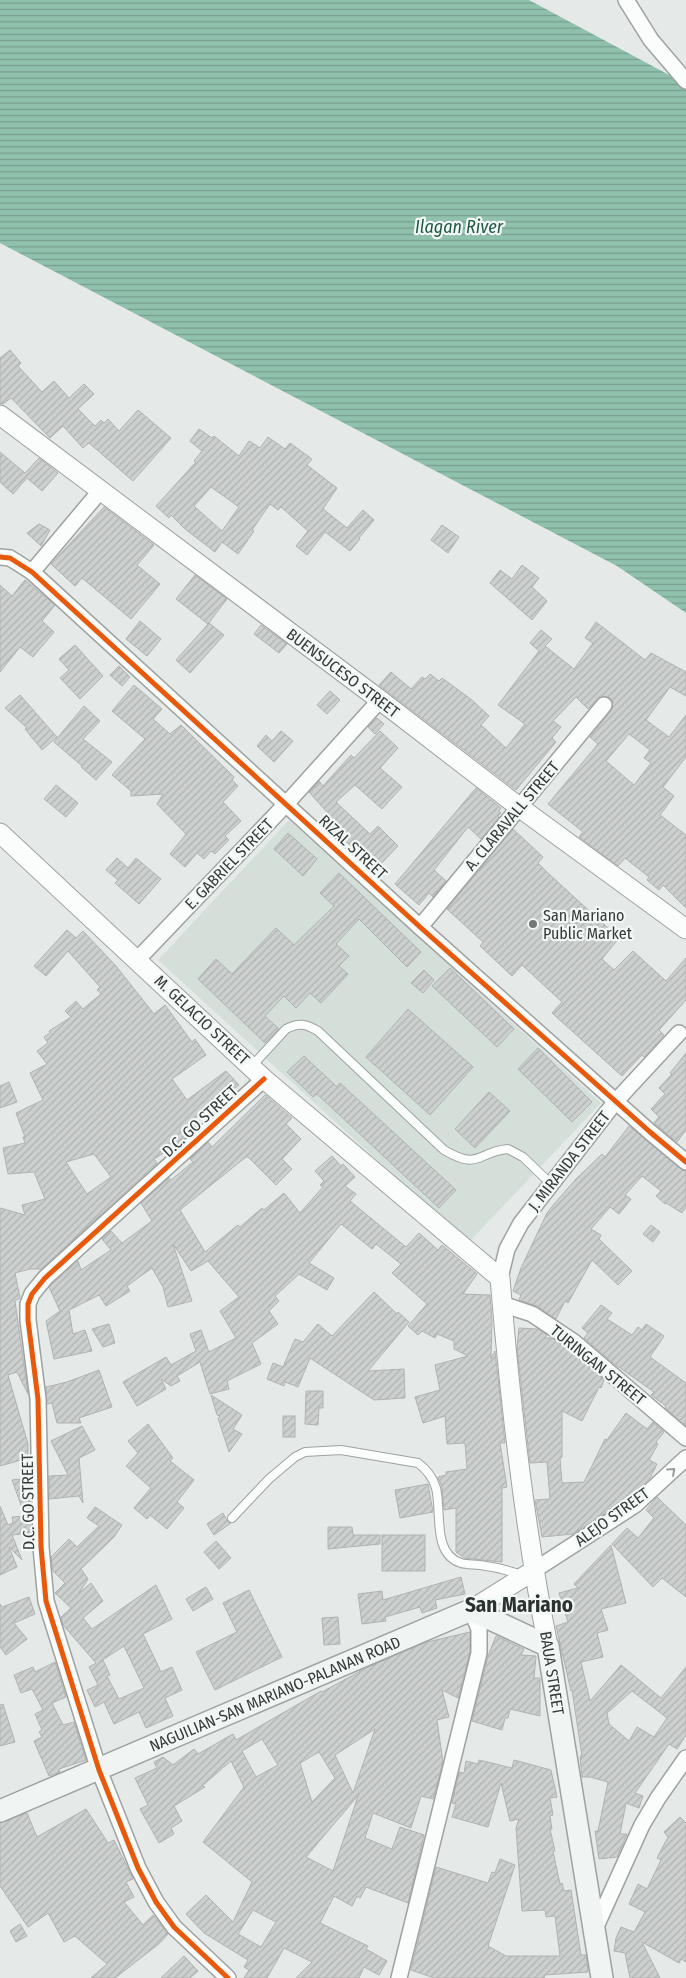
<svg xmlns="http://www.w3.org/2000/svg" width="686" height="1978" font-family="'Fira Sans Condensed',sans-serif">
  <defs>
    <pattern id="water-rules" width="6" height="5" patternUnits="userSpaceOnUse" patternTransform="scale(1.25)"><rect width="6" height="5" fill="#90c1ad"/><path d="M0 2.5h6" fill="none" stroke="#769e8e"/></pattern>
    <pattern id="building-hatch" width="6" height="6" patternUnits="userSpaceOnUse" patternTransform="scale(1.25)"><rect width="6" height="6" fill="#ccd0ce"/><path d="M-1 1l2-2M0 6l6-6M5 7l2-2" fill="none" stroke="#b0b3b2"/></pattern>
  </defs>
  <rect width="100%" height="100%" fill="#e5eae8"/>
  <!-- built -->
  <path fill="#d4dfd9" d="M289 820 601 1103 468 1243 158 960Z"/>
  <!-- water -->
  <path fill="url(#water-rules)" d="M0 0H529L686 84V613L617 566 0 243Z"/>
  <!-- building -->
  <g fill="url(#building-hatch)" stroke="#b0b3b2" fill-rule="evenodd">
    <path d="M10 350 21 363 18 366 42 392 54 381 69 398 84 384 94 394 78 409 95 426 101 420 104 423 108 419 119 431 138 410 171 438 133 481 89 443 83 448 63 426 50 438 11 398 3 404H0V358Z"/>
    <path d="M199 429 212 438 214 436 239 456 249 441 260 448 268 437 285 449 290 443 312 459 307 465 337 488 323 509 347 528 363 510 374 520 359 538 360 539 350 551 325 532 307 555 296 546 308 531 281 507 278 510 270 504 252 530 254 531 238 554 222 542 215 552 185 529 171 515 169 518 156 506 196 462 194 461 202 451 190 441ZM211 487 239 507 222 531 194 506Z"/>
    <path d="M0 452 25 473 39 458 58 473 42 491 27 478 13 494 0 482Z"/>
    <path d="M104 507 154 545 137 565 160 584 131 619 82 578 75 586 51 564Z"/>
    <path d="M39 524 50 530 41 546 27 533Z"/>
    <path d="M442 525 459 537 448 553 431 540Z"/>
    <path d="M522 565 539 578 532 587 547 601 532 620 490 583 500 570 512 579Z"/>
    <path d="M195 575 227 599 208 624 176 599Z"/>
    <path d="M25 580 55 605 42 621 54 632 33 657 20 647 0 672V585L12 596Z"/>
    <path d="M140 621 161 639 147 656 126 639Z"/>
    <path d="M596 622 645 660 651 653 686 672V696L670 687 646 720 669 737 686 715V757L663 787 674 796 660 815 686 835V908L663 885 659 890 647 880 649 877 625 858 618 866 579 837 583 832 548 804 598 744 590 737 611 711 613 702 610 698 600 696 588 709 576 697 553 721 561 727 552 738 556 742 516 790 379 685 391 672 411 689 422 677 425 679 430 674 439 681 442 678 472 700 489 716 481 725 506 748 525 724 498 705 539 651 530 643 541 630 552 639 545 646 574 669 593 643 585 638ZM629 734 650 750 644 758 651 763 634 785 606 761Z"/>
    <path d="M209 623 224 635 190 673 176 660Z"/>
    <path d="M261 625 287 644 279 653 254 634Z"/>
    <path d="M75 645 103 676 80 699 60 678 69 670 59 659Z"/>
    <path d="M119 666 130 677 122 686 110 675Z"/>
    <path d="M134 685 162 709 153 719 170 734 181 725 234 777 232 780 238 786 223 802 241 821 225 836 229 840 215 854 211 851 204 859 197 853 185 867 170 854 186 834 157 804 163 794 131 796V791L112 775 145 739 112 711Z"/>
    <path d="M330 691 340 700 327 714 317 705Z"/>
    <path d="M20 695 57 737 42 750 25 729 27 728 5 708Z"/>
    <path d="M84 706 100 721 83 739 112 762 96 780 81 767 82 766 54 742Z"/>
    <path d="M377 718 384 724 375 734 368 727Z"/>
    <path d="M281 731 293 741 274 762 257 746 266 735 272 741Z"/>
    <path d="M380 731 398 748 380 768 402 787 382 809 355 785 336 802 370 834 378 826 398 846 378 867 353 844 351 846 329 827 335 821 309 792 319 781 323 786 351 755 354 758Z"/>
    <path d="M56 785 78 803 66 817 44 799Z"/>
    <path d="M476 788 501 808 499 811 501 813 498 816 499 817 481 839 468 827 434 870 446 881 433 897 429 893 419 905 395 884Z"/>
    <path d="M513 829 543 857 538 863 549 874 619 938 602 959 614 970 633 951 666 981 686 958V1000L659 1030 664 1035 644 1057 642 1055 622 1076 552 1013 562 1002 522 965 512 976 480 946 483 942 447 909Z"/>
    <path d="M288 833 317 859 303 876 274 849Z"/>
    <path d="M117 858 128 868 136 858 161 879 139 904 115 883 118 880 106 870Z"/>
    <path d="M339 873 421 952 407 967 359 919 336 944 349 956 339 966 348 974 321 1003 310 993 296 1008 284 996 265 1016 279 1029 265 1043 198 979 216 959 232 974 276 928 294 945 334 906 320 893Z"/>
    <path d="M67 930 76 938 83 931 116 966 154 1014 165 1005 192 1042 195 1039 206 1055 172 1079 187 1100 226 1071 239 1085 191 1121 197 1128 178 1144 154 1159 157 1163 41 1269H30L15 1273 20 1298 15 1301 28 1394 17 1372 8 1375 28 1444V1458L0 1466V1208L25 1215 22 1205 45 1199 34 1172 8 1174 3 1148 25 1143 23 1137H25L16 1113 43 1100 30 1073 47 1064 37 1051 48 1043 44 1037 50 1033 49 1031 71 1017 65 1011 76 1001 83 1009 101 994 97 990 100 987 68 951 46 976 34 966ZM94 1154 111 1177 87 1194 66 1162Z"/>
    <path d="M450 968 514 1029 497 1047 432 986Z"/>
    <path d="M424 970 434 980 423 993 411 983Z"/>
    <path d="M408 1009 473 1067 430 1115 366 1057Z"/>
    <path d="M538 1048 592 1102 572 1122 518 1069Z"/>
    <path d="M686 1053V1130L677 1142 654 1123 659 1117 651 1109 665 1094 659 1088 672 1074 670 1073Z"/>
    <path d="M304 1056 337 1087 340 1083 456 1190 439 1208 317 1094 313 1097 287 1072Z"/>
    <path d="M9 1082 17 1102 0 1108V1086Z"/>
    <path d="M489 1092 510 1111 475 1148 455 1129Z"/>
    <path d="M265 1095 292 1118 286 1124 301 1139 282 1159 292 1169 276 1185 248 1157H246L180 1210 205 1252 238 1225 240 1227 262 1208 264 1210 284 1193 300 1213 323 1187 320 1185 324 1181 315 1171 332 1156 341 1166 343 1164 355 1177 345 1186 356 1194 350 1201 406 1247 419 1233 438 1250 442 1245 477 1274 463 1294 490 1295 492 1321 491 1359 495 1351 505 1443H500L507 1487 502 1488V1562L464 1558 456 1552V1508L444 1510 442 1487 438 1477 446 1475V1472L467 1469 465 1443 447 1444 445 1416 423 1423 415 1397 440 1390 435 1365 468 1356 454 1349V1341L437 1334 435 1338 422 1331 418 1335 408 1326 427 1304 392 1273 401 1264 376 1244 372 1249 341 1224 309 1263 334 1278 327 1290 299 1274 275 1296 279 1301 269 1311 278 1324 252 1343 261 1364 227 1381 229 1389 210 1394 200 1362 177 1376 180 1381 171 1386 161 1379 166 1389 137 1406 123 1382 166 1357 171 1365 196 1351 190 1334 201 1330 209 1352 236 1338 220 1311 239 1297 208 1261 191 1271 173 1244 192 1301 168 1307 163 1287 152 1268 127 1286 130 1291 106 1306 99 1295 69 1310 73 1334 85 1330 92 1351 54 1359 46 1321 60 1311 49 1287 78 1261 81 1270 111 1250 102 1239 111 1231 122 1243 152 1221 141 1203 169 1178 171 1180 193 1162 190 1159 208 1142 212 1147Z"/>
    <path d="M629 1126 686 1172V1207L682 1213 666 1203 665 1204 656 1196 661 1191 642 1176 625 1195 631 1199 619 1214 610 1207 591 1229 601 1235 599 1239 632 1271 618 1285 592 1260 568 1303 565 1301 556 1319 537 1306 519 1300 521 1295 513 1291 521 1268 547 1213 554 1204 576 1179 602 1154 605 1157Z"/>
    <path d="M651 1225 660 1232 653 1242 643 1234Z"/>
    <path d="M374 1292 397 1314 398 1312 409 1322 368 1371 404 1369 405 1398 374 1400 310 1358 298 1387 285 1382 284 1386 267 1379 273 1363 283 1367 295 1339 303 1342 318 1324 332 1336Z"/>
    <path d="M601 1305 612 1313 607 1319 632 1335 638 1327 642 1330 646 1324 664 1336 650 1357 686 1383V1426L665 1408 666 1406 651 1395 654 1392 613 1363 584 1338 588 1333 582 1328Z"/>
    <path d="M109 1324 115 1343 103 1347 92 1329Z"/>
    <path d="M519 1328 538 1329 547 1335 545 1338H552L568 1349 604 1380 601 1388 599 1387 582 1421 562 1411V1457L560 1458 562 1483 584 1482 605 1439 607 1440 626 1413 647 1429 653 1422 664 1432 656 1442 658 1444 649 1460 657 1464 650 1478 630 1496 628 1495 605 1513 573 1534 542 1537 535 1500 550 1499 547 1462 530 1463 517 1348Z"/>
    <path d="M99 1370 112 1407 79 1418 81 1423H57L52 1403 47 1404 46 1387 67 1382Z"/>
    <path d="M306 1391H323V1408H319L318 1425 305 1424Z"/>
    <path d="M211 1395 242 1415 233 1429 242 1434 229 1452 218 1418 220 1416 217 1415Z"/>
    <rect x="283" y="1416" width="12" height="21"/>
    <path d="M148 1424 173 1458 170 1461 194 1480 177 1502 184 1508 167 1529 150 1515 147 1519 134 1508 151 1488 126 1466 138 1453 128 1441Z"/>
    <path d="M82 1426 95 1450 79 1458 83 1503 79 1496 49 1499V1476L68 1475 51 1441Z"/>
    <path d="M30 1478 31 1536V1533L12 1535 22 1560 9 1547 17 1567 0 1575V1506L8 1525 13 1523 12 1517 25 1516 12 1480Z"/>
    <path d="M428 1484 433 1512 400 1518 395 1490Z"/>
    <path d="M657 1497 686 1525V1597L662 1578 653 1587 612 1544 627 1528 638 1538 654 1518 646 1510Z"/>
    <path d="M95 1507 122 1525 114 1537 81 1569 88 1579 79 1593 91 1583 103 1601 83 1618 92 1629 156 1585 172 1619 143 1634 161 1672 172 1667 182 1690 165 1698 173 1716 146 1728 139 1712 114 1724 104 1702 95 1707 87 1690 98 1685 89 1667 96 1663 63 1625 61 1617 71 1608 55 1593 65 1583 53 1571 51 1557 69 1539 77 1547 99 1526 87 1518ZM124 1646 144 1688 119 1699 107 1676 110 1675 103 1660 101 1661Z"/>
    <path d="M223 1513 228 1522 231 1523 214 1535 207 1524Z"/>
    <path d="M328 1527H352L353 1535H380V1544L328 1549Z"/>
    <rect x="382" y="1535" width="43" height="36"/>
    <path d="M216 1541 231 1558 219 1569 204 1552Z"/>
    <path d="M611 1545 626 1603 601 1609 608 1630 597 1633 603 1657 581 1662 590 1701 621 1665 661 1698 686 1667V1735L677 1749 669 1744 635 1793 643 1796 639 1808 626 1803 620 1834H627L617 1857 599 1859 595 1831H598L608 1782 590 1777H582L580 1756H582L572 1690 571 1691 556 1626 568 1622 559 1593 578 1588 574 1584ZM632 1691 667 1718 654 1737 637 1727 629 1741 609 1724 607 1713Z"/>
    <path d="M461 1577 465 1594 435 1600 437 1608 422 1613 420 1607 385 1617 386 1621 362 1624 358 1594 382 1591 383 1600Z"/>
    <path d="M206 1587 213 1599 193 1611 186 1599Z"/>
    <path d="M249 1590 282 1657 215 1690 196 1652 237 1632 223 1603Z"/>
    <path d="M29 1597 35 1614 14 1623 27 1639 6 1655 0 1647V1604L2 1607Z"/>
    <path d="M338 1617 340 1644 324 1645 322 1618Z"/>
    <path d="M470 1632V1652L458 1698 442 1690 449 1717 437 1720 443 1762 433 1799 421 1796 411 1828 373 1813 365 1838 392 1849 400 1827 424 1835 408 1903 366 1887 360 1898 357 1896 352 1906 334 1896 320 1923 368 1946 366 1949 387 1961 379 1975 364 1967 359 1978H296L312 1962 284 1948 267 1978H244L249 1970 244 1967 248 1960 204 1933 186 1914 206 1895 233 1922 252 1882 203 1842 244 1787 231 1761 202 1786 205 1787 174 1806 182 1821 171 1828 174 1834 159 1843 140 1809 148 1805 135 1778 157 1768 154 1762 163 1757 173 1765 194 1749 198 1754 233 1734 236 1740 321 1691 322 1692 368 1667 427 1642ZM375 1729 353 1793 335 1755ZM262 1739 278 1765 256 1777 242 1751ZM319 1752 335 1778 312 1802 300 1763ZM359 1793 333 1871 306 1857 356 1798ZM253 1910 276 1922 261 1947 238 1934Z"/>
    <path d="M496 1636 524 1649 521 1655 536 1656 534 1678H540V1716L510 1709 508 1718H505L502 1730 472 1721 488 1656Z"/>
    <path d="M55 1662 66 1697 52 1703 63 1725 74 1722 86 1760 59 1769 60 1772 49 1776 34 1741 42 1737 39 1732 42 1730 35 1714 43 1710 32 1689 21 1693 14 1675 33 1667 35 1672Z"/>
    <path d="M3 1704 15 1742 0 1746V1705Z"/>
    <path d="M479 1760 512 1768 514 1760 551 1770 557 1797 550 1798 553 1815 550 1816 552 1829H550L555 1851H553L560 1884 562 1883 564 1891 571 1890 581 1955H586L588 1972 545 1975 544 1978H434L411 1970 436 1867 488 1883 492 1872 495 1873 500 1859 515 1865 488 1946 506 1956H560L555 1916 546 1917 545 1910 522 1911 516 1828 519 1819 510 1821 501 1783 488 1827 452 1817 456 1804 452 1803 459 1772 464 1773 466 1761 478 1764Z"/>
    <path d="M86 1809 108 1843 114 1840 133 1879 126 1882 134 1897 124 1902 143 1925 153 1915 168 1934 160 1943 115 1978H91L107 1964 75 1936 64 1942 48 1913 28 1927 0 1886V1823L27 1813 37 1837Z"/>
    <path d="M680 1817 686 1823V1962L681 1959 679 1963 642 1942 660 1978H630L625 1953 614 1951 616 1938 621 1927 634 1932 645 1912 629 1904 638 1884 647 1889 661 1860 657 1858 668 1837 664 1832Z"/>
    <path d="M20 1924 27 1936 16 1942 10 1931Z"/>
    <path d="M184 1956 198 1971 190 1978H161Z"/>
  </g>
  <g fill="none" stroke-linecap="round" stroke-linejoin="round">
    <defs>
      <g id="service">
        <path d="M251 1067 286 1029C299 1022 306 1024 318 1031L444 1150C480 1171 476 1152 508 1149L523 1157 551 1184"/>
        <path d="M232 1518 269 1479 295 1457 305 1452 341 1450 418 1463C426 1469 433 1478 436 1488 442 1512 432 1554 461 1563 467 1565 474 1564 480 1565 495 1567 508 1570 521 1575"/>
      </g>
      <g id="minor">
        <path d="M626 0 651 40 686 81"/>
        <path d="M0 557 10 558 32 572 420 927 650 1132 686 1162"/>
        <path d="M32 572 101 490"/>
        <path d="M420 927 604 705"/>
        <path d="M137 960 287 803 380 700"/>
        <path d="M500 1278 507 1249 521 1223 616 1101 679 1033"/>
        <path d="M502 1304 532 1314 574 1342 686 1438"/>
        <path d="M533 1571 635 1505 686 1458"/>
        <path d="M594 1931 642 1825 658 1798 686 1758"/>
        <path d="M228 1978 174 1927 156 1902 138 1868 99 1770 46 1601 41 1547 38 1399 28 1320V1304L32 1294 45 1278 264 1079"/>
        <path d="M399 1978 479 1653V1629L471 1610"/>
      </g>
      <g id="tertiary">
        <path d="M0 415 380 700 519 807 686 929"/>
        <path d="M0 833 264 1079 500 1278C510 1402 524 1525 548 1646"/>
        <path d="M471 1610 533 1571"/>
      </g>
      <path id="secondary" d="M0 1811 471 1610 548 1646 602 1978"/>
    </defs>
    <!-- service casing -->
    <use href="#service" stroke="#9ea2a0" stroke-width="10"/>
    <!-- minor casing -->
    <use href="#minor" stroke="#9ea2a0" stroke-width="18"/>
    <!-- tertiary casing -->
    <use href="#tertiary" stroke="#9ea2a0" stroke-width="21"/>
    <!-- secondary casing -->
    <use href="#secondary" stroke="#9ea2a0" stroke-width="24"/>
    <!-- service -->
    <use href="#service" stroke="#fbfcfc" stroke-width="8"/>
    <!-- minor -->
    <use href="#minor" stroke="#fbfcfc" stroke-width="15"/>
    <!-- tertiary -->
    <use href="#tertiary" stroke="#fbfcfc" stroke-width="19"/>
    <!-- secondary -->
    <use href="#secondary" stroke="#f0f5f3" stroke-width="21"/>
    <defs>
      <g id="cycleway">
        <path d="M0 557 10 558 32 572 420 927 650 1132 686 1162"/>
        <path d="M228 1978 174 1927 156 1902 138 1868 99 1770 46 1601 41 1547 38 1399 28 1320V1304L32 1294 45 1278 264 1079"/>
      </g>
    </defs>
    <!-- cycleway casing -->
    <use href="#cycleway" stroke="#f1f8f5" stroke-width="8"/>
    <!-- cycleway -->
    <use href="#cycleway" stroke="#e8590c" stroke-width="5"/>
  </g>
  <!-- one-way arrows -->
  <defs><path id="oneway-chevron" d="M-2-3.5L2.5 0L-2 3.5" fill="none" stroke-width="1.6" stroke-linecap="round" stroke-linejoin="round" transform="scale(1.25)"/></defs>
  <use stroke="#999b9a" href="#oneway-chevron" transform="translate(672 1471) rotate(-42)"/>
  <!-- markers -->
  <circle fill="#747876" stroke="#f1f8f5" stroke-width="2" cx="533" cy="924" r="5"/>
  <g text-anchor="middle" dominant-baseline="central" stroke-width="4.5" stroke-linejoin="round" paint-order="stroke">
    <!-- street labels -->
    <g font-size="16" fill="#373a39" stroke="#f1f8f5">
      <text transform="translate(343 673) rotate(37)">BUENSUCESO STREET</text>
      <text transform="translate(512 816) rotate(-50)">A. CLARAVALL STREET</text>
      <text transform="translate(353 847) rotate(43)">RIZAL STREET</text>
      <text transform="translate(229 864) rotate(-46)">E. GABRIEL STREET</text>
      <text transform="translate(202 1020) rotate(43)">M. GELACIO STREET</text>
      <text transform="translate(200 1121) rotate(-43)">D.C. GO STREET</text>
      <text transform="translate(569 1161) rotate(-52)">J. MIRANDA STREET</text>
      <text transform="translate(598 1365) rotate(39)">TURINGAN STREET</text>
      <text transform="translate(28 1502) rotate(-91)">D.C. GO STREET</text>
      <text transform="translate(612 1517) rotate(-36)">ALEJO STREET</text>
      <text transform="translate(552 1673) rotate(81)">BAUA STREET</text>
      <text transform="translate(275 1694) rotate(-23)">NAGUILIAN-SAN MARIANO-PALANAN ROAD</text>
    </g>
    <!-- poi labels -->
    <g font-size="16" fill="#373a39" stroke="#f1f8f5" text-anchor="start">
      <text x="543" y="915">San Mariano<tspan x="543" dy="18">Public Market</tspan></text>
    </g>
    <!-- water labels -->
    <g font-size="18" font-style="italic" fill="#235946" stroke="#f1f8f5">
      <text x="459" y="227">Ilagan River</text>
    </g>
    <!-- district labels -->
    <g font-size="21" font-weight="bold" fill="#2c322f" stroke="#f1f8f5">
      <text x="519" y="1605">San Mariano</text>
    </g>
  </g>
</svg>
